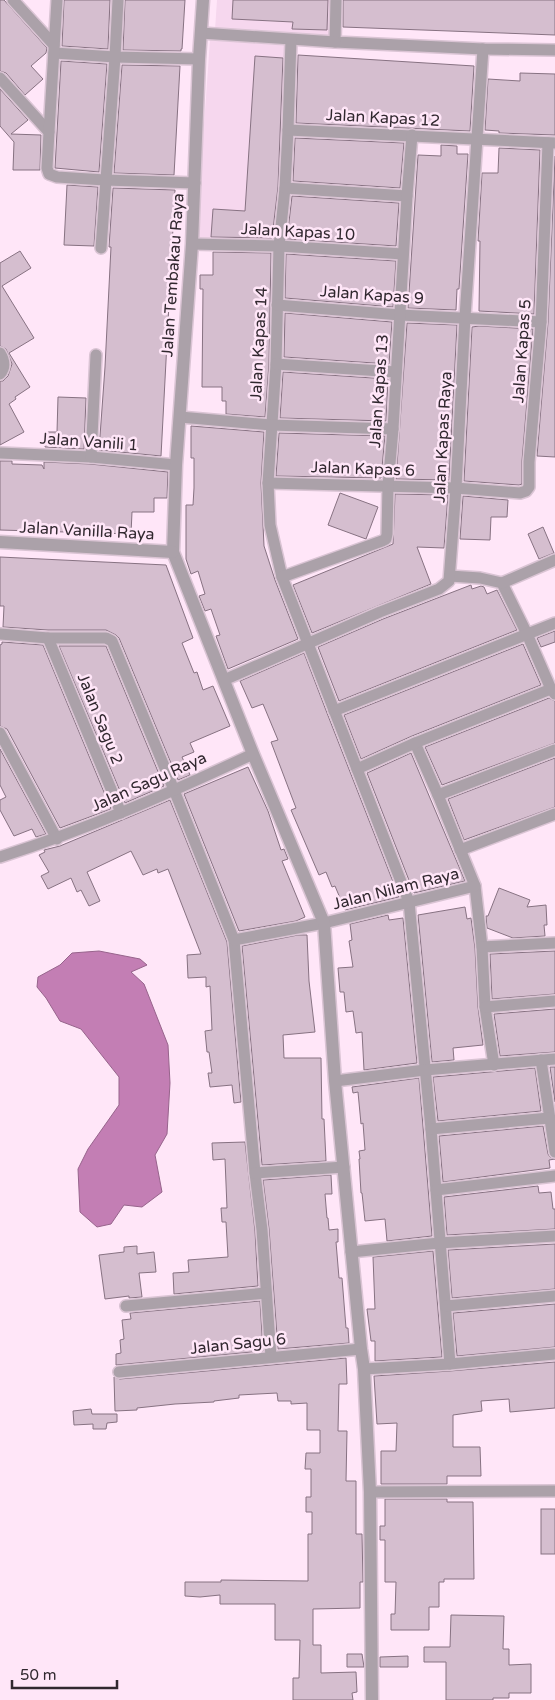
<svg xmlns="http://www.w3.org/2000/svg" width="555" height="1700" font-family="'Varela Round',sans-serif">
  <rect width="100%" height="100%" fill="#ffe6f8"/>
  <!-- built -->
  <g fill="#f6d7ee">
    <path d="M217 0H335L333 39 215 30Z"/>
    <path d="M210 40 290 46 276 244 196 238Z"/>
  </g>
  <!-- water -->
  <path fill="#c37eb4" stroke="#97648c" d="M99 951 140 959 147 965 131 972 144 984 168 1045 170 1083 167 1134 155 1155 162 1192 142 1207 124 1205 111 1224 97 1227 80 1212 78 1169 88 1149 119 1105V1077L81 1029 60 1021 46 998 37 987 38 977 60 965 72 953Z"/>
  <!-- building -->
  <g fill="#d5becf" stroke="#877282">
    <path d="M0 0H4L47 48 46 53 31 66 43 79 25 95 6 73 0 71Z"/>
    <path d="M64 0H110L108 49 62 46Z"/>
    <path d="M125 0H185L182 49H181V51L123 50Z"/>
    <path d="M233 0H328L327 30 292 29 293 22 232 19Z"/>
    <path d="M343 0H555V35L343 27Z"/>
    <path d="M298 55 474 66 470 131 296 123Z"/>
    <path d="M255 56 283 58 278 187 272 238 211 237 213 209 245 211Z"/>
    <path d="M61 61 107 64 99 172 55 168Z"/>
    <path d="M122 65 180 66 174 175 114 173Z"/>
    <path d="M520 73 555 74V135L499 133V131L485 130 488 79 520 81Z"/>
    <path d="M0 89 28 120 11 134 41 135 40 170H13L14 142 0 126Z"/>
    <path d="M295 138 404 143 400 188 293 181Z"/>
    <path d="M441 145 457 146V154H468L459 289H457L456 310 408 308 418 155 441 156Z"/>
    <path d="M499 148 540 150 534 314 479 311 480 241H478L482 173H498Z"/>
    <path d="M555 156V457L537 456 548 322Z"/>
    <path d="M67 185 98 187 94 246 64 245Z"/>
    <path d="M113 188 175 190 161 456 99 450 105 367 111 247H109Z"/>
    <path d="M292 196 399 203 396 246 287 239Z"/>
    <path d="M20 251 31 268 2 286 34 338 9 353 30 387 15 397 16 399 9 404 24 432 0 445V381H3L8 376 12 364 6 349 0 346V263Z"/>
    <path d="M213 252 271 253 269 364 265 417 226 414V401H222V387H202L203 289H200V275H213Z"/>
    <path d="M286 254 396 261 393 307 285 298Z"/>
    <path d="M285 313 392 322 389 364 284 357Z"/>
    <path d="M407 323 457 325 449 480 396 479Z"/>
    <path d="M479 326 533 329 522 461V484L519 485 464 481 472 327Z"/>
    <path d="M283 372 388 379 386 421 280 418Z"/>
    <path d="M58 397 86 398 84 449 45 447V432H57Z"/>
    <path d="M191 426 264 432 261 483 264 546 275 580 298 639 228 669 216 636 220 635 211 609 205 611 199 596 205 594 198 571 191 574 186 559V505H193L194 488V458H191Z"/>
    <path d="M279 433 385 436 381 478 276 476Z"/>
    <path d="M0 461H12V464L42 465 44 469V462L90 464 168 472 167 498H154V512H132L131 534 0 530Z"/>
    <path d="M340 493 378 507 366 539 328 525Z"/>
    <path d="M395 494 448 495 444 548 417 547 431 584 312 633 293 585 393 544Z"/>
    <path d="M463 496 508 500 507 517H491L490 540 460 539Z"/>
    <path d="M543 527 554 553 539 559 528 534Z"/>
    <path d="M0 557 166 565 193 638 182 643 194 673 197 672 203 690 213 686 230 726 190 743 194 752 182 757 190 775 178 780 119 638 116 635 106 630H48L3 627 4 606H0Z"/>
    <path d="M471 585 472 589 481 586 484 587 487 594 497 590 517 630 339 701 318 647 383 619Z"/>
    <path d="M555 631V642L541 647 537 638Z"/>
    <path d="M2 642 43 645 111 809 60 828 7 729 0 726V645L2 644Z"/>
    <path d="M523 644 541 685 412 736 361 759 344 715Z"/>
    <path d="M59 646H106L164 786 125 803Z"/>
    <path d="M304 653 327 713 399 897 345 910 335 886 332 887 326 872 319 875 291 810 296 808 271 742 278 740 263 704 252 708 240 681Z"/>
    <path d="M549 698 555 701V743L442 785 425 747Z"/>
    <path d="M0 749 46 834 36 837 32 829 14 836 0 810V800L6 797 0 785Z"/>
    <path d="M411 753 465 881 414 893 367 773Z"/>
    <path d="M555 758V807L464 840 448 799Z"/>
    <path d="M248 767 268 811 281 850 284 849 288 859 282 861 305 917 296 921 239 931 184 794Z"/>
    <path d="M170 800 227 942 241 1102 234 1103 232 1085 210 1087 208 1073H212L209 1052H207L205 1031 212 1030 210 986 206 987V977L188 978 187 955 201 954 168 869 158 873 157 869 143 875 131 851 87 872 100 901 89 906 81 890 77 892 71 878 48 889 41 876 49 872 39 855 45 852 44 850 60 846Z"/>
    <path d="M499 888 530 900 527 907 546 905 547 925H544L545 936 513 938 487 928 486 916H488Z"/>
    <path d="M465 907 467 919 471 918 475 948 478 1007 483 1045 453 1048 454 1060 432 1062 418 915Z"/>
    <path d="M388 915 389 920 403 918 417 1063 364 1070 362 1032 356 1033 353 1011 346 1012 344 992H340L338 968 353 967 349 941 352 940 350 924Z"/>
    <path d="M298 935H307L309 981 315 1032 283 1035 284 1058H321L322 1119H324L326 1161 262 1165 242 946Z"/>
    <path d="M555 951V994L492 999 490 954Z"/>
    <path d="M555 1009V1052L500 1056 494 1014Z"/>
    <path d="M550 1067H555V1102Z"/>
    <path d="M535 1068 541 1111 438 1121 433 1077Z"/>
    <path d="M419 1078 432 1236 387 1241 385 1219 365 1221 362 1193H361L359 1159H360L359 1151 365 1150 363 1123 361 1124 358 1092 353 1093 352 1087Z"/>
    <path d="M543 1126 548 1154 550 1157 555 1159 549 1160 550 1168 443 1182 439 1136Z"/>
    <path d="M245 1142 255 1231 258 1286 174 1294 173 1273 189 1272 188 1260 228 1257 226 1222H222L221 1208H227L225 1159 213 1160 212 1143Z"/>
    <path d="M331 1175 332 1194H325L327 1218H328L329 1230 338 1229V1242H336L339 1278H342L346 1328H348L349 1343 278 1349 269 1229 263 1180Z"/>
    <path d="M538 1186 539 1193 551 1192 553 1209H555V1229L447 1235 444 1197Z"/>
    <path d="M555 1244V1289L452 1298 448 1250Z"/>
    <path d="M137 1246V1254L154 1252 156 1272 139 1273 142 1297 129 1298V1296L105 1299 99 1255 124 1252V1247Z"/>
    <path d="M433 1251 442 1357 375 1361V1341H371L367 1309H375L373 1257Z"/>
    <path d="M260 1301 263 1351 116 1365V1354L121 1353 120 1340 124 1339 122 1320 131 1319 130 1313Z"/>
    <path d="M555 1304V1347L457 1356 453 1313Z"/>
    <path d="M346 1358 347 1384H339L338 1431H347L346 1481H356V1534H362L363 1582H360V1608L313 1609V1645H321V1673L356 1672 357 1692 352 1693 353 1700H293V1678H299L300 1640H275V1604H220V1595L200 1597 185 1596V1582H221V1580L308 1581V1534H312V1512H306V1497H311V1469H305L306 1453H320V1430H307V1403L291 1404V1401H278L277 1393 239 1395V1398L214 1401V1402L175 1404 137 1408V1410L115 1411 114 1377 120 1379Z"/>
    <path d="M555 1362V1408L510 1412 509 1399 481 1401 482 1411 453 1415V1447H480L481 1476H447V1484H381V1451H396L397 1423 377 1424 374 1376 450 1371Z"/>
    <path d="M91 1409 92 1414H117V1422L107 1423 106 1429H93V1424L74 1425 73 1411Z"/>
    <path d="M385 1499H447V1502H473L474 1579H444V1582H439V1607H429V1630H391V1614H395L396 1582H385V1540H380V1526H385Z"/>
    <rect x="541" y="1509" width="14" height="45"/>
    <path d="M451 1615 504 1616 503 1649H509V1665L531 1664V1693H509V1698H493V1700H446V1662H424V1647H450Z"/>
    <path d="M347 1654H362L364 1667H347Z"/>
    <path d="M408 1656V1667H380V1657Z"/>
  </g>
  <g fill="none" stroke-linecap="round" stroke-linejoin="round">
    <defs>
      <g id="minor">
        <path d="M13 0 54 45"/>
        <path d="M336 0 335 42 483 49 555 50"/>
        <path d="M201 33 335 42"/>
        <path d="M291 40 288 130 285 188 279 246 276 364 268 483 270 525 282 577 409 902 431 1129 450 1364"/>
        <path d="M54 53 115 57 199 59"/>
        <path d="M0 78 49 132 47 168 49 174 57 177 105 180 195 183"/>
        <path d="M288 130 555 143"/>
        <path d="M49 132 57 0"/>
        <path d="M285 188 407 196"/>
        <path d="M192 244 279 246 403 254"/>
        <path d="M101 248 115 57 118 0"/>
        <path d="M277 305 400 315 541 322"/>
        <path d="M0 353C5 361 6 367 0 374"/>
        <path d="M276 364 396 372"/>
        <path d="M180 417 271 425 393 429"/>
        <path d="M0 453 91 457 176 465"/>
        <path d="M91 457 96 355"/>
        <path d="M268 483 456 488 520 493 526 491 529 487V462L541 322 548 143"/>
        <path d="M450 576 480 578 502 583 527 634 551 689 555 694"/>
        <path d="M282 577 382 541 386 539 387 534 388 486 393 429 407 196 412 135"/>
        <path d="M502 583 555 560"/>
        <path d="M0 634 48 638H106L112 641 174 790 234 940 255 1173 262 1230 271 1357"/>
        <path d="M48 638 121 813"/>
        <path d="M224 680 380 612 439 589 449 581 456 488 465 317 483 49"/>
        <path d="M334 711 555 623"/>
        <path d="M0 733 57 839"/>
        <path d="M415 743 438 795 475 886 482 947 485 1007 494 1065"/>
        <path d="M357 769 415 743 551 689"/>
        <path d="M438 795 555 750"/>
        <path d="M460 850 555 814"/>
        <path d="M0 857C88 829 170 793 253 754"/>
        <path d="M234 940 324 923 475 886"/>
        <path d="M482 947 555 943"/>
        <path d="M485 1007 555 1001"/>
        <path d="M541 1060 555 1152"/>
        <path d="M335 1081 425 1070 555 1059"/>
        <path d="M431 1129 549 1118"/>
        <path d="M255 1173 344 1167"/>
        <path d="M436 1190 555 1176"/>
        <path d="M351 1252 439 1243 555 1236"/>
        <path d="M126 1306 266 1293"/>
        <path d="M446 1306 555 1296"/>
        <path d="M364 1369 450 1364 555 1354"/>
        <path d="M119 1372 361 1349"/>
        <path d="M370 1492 555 1491"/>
      </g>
      <g id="tertiary">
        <path d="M203 0 199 59 192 244 176 465 173 552 253 754 324 923 335 1081 361 1349 364 1369 370 1492 372 1700"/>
        <path d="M0 542 173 552"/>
      </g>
    </defs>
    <!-- minor casing -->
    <use href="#minor" stroke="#dac4d4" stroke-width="14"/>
    <!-- tertiary casing -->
    <use href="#tertiary" stroke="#dac4d4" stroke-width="15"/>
    <!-- minor -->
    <use href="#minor" stroke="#aba1a9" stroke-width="11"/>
    <!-- tertiary -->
    <use href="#tertiary" stroke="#aba1a9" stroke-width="12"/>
  </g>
  <g text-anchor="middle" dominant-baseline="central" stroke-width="5" stroke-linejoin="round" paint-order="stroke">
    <!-- street labels -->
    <g font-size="16" fill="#31282f" stroke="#ffe6f8">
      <text transform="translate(383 118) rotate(3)">Jalan Kapas 12</text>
      <text transform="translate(298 232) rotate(3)">Jalan Kapas 10</text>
      <text transform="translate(173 275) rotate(-86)">Jalan Tembakau Raya</text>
      <text transform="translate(372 295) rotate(4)">Jalan Kapas 9</text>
      <text transform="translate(259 344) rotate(-87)">Jalan Kapas 14</text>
      <text transform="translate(522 351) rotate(-86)">Jalan Kapas 5</text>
      <text transform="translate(379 391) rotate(-86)">Jalan Kapas 13</text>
      <text transform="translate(443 437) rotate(-87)">Jalan Kapas Raya</text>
      <text transform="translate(89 442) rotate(4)">Jalan Vanili 1</text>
      <text transform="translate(363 469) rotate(2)">Jalan Kapas 6</text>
      <text transform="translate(87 531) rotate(3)">Jalan Vanilla Raya</text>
      <text transform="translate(100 719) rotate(68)">Jalan Sagu 2</text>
      <text transform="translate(149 782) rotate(-24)">Jalan Sagu Raya</text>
      <text transform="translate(396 889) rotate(-14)">Jalan Nilam Raya</text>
      <text transform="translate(238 1344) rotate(-6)">Jalan Sagu 6</text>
    </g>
  </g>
  <!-- scale -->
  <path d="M12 1680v8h105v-8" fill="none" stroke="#31282f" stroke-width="2.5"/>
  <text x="20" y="1680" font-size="15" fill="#31282f" stroke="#ffe6f8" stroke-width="4" paint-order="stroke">50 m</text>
</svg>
